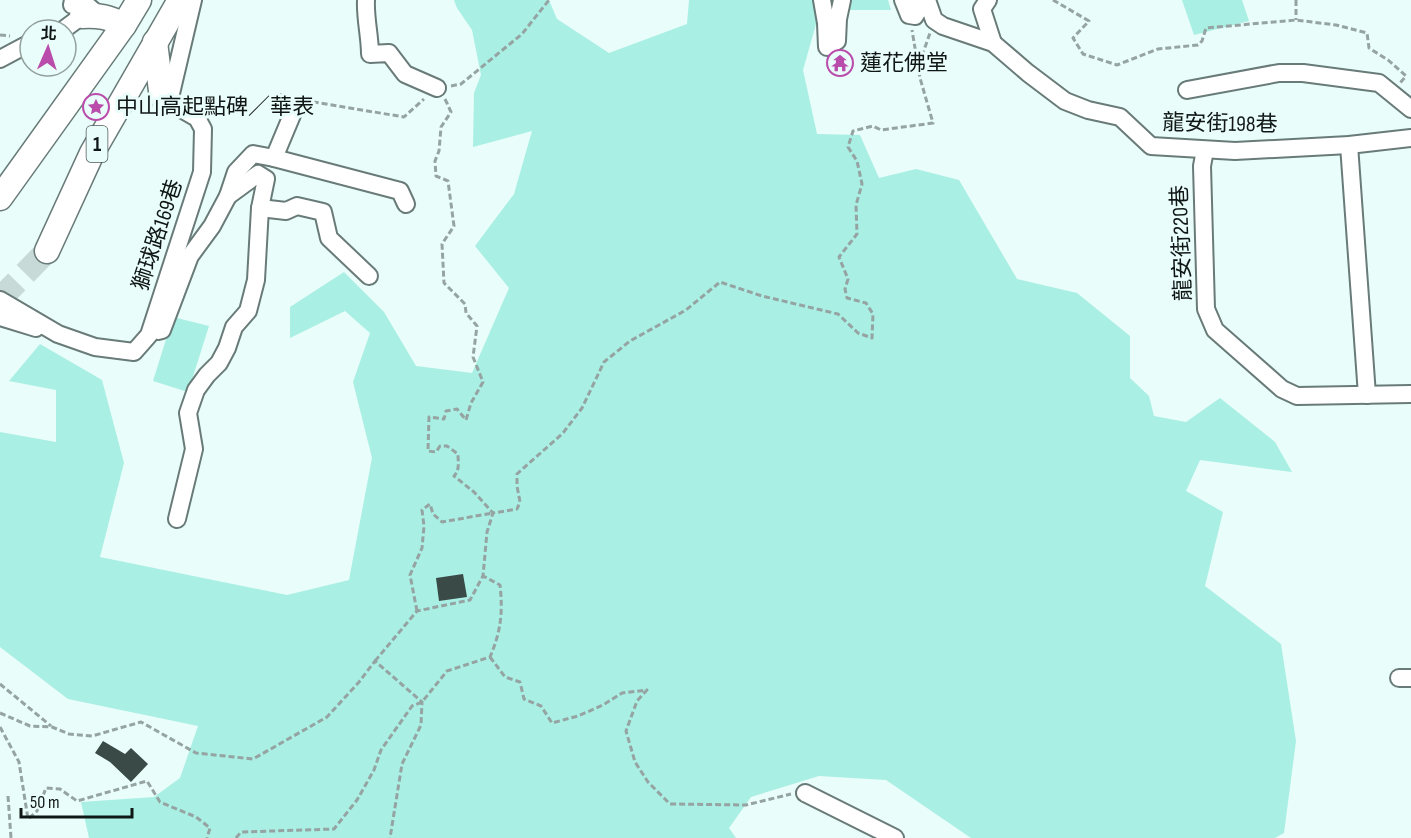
<svg xmlns="http://www.w3.org/2000/svg" width="1411" height="838" font-family="'Sofia Sans Condensed','Noto Sans TC',sans-serif">
  <rect width="100%" height="100%" fill="#e9fdfa"/>
  <!-- green -->
  <g fill="#a9efe3">
    <path d="M454 0H549L557 19 609 53 687 24 689 0H888L891 10H820L803 70 817 134 860 135 879 178 916 169 959 180 1017 279 1077 293 1130 336V378L1149 396 1154 416 1186 422 1220 398 1275 442 1292 472 1200 460 1186 491 1223 512 1205 586 1281 644 1296 741 1284 833 1275 838H971L886 780 819 776 751 797 729 828 736 838H89L81 802 154 797 180 778 198 726 68 699 0 647V432L56 442V390L9 381 40 344 102 380 124 463 100 557 287 595 349 580 372 458 353 382 370 333 345 311 290 338V307L344 272 384 312 416 366 472 373 509 288 475 246 514 194 532 131 473 147 474 93 481 75 472 30 457 8Z"/>
    <path d="M1182 0H1242L1249 21 1194 35Z"/>
    <path d="M173 317 209 326 188 392 153 381Z"/>
  </g>
  <!-- building -->
  <g fill="#394a47">
    <path d="M463 574 467 597 439 601 436 578Z"/>
    <path d="M103 741 125 754 131 748 148 764 131 782 110 762 95 753Z"/>
  </g>
  <g fill="none" stroke-linecap="round" stroke-linejoin="round">
    <!-- highway-tunnel -->
    <path stroke="#c8dad8" stroke-width="24" stroke-dasharray="24 12" stroke-linecap="butt" d="M0 299 47 251"/>
    <defs>
      <g id="minor">
        <path d="M73 0 72 5 88 6 95 12"/>
        <path d="M366 0C365 18 370 36 370 54L389 53 405 74 437 88"/>
        <path d="M822 0 826 23 827 47 837 41 838 19 842 0"/>
        <path d="M903 0 909 15 915 16 918 11 915 0"/>
        <path d="M927 0 934 20 943 26 993 43 1028 73 1065 101 1088 110 1120 117 1151 146 1235 151 1349 145 1411 138"/>
        <path d="M988 0 982 9 993 43"/>
        <path d="M63 30 82 16"/>
        <path d="M0 59 30 43"/>
        <path d="M1187 90 1279 73H1303L1379 83 1411 109"/>
        <path d="M1349 145 1367 395"/>
        <path d="M1205 150 1202 166 1206 309 1215 330 1282 389 1297 396 1411 394"/>
        <path d="M274 158 400 191 406 204"/>
        <path d="M260 208 286 211 297 206 323 212 329 238 369 276"/>
        <path d="M0 300 58 334 95 347 134 352 149 335 202 172 203 129 197 118 169 102 193 0"/>
        <path d="M0 317 36 328"/>
        <path d="M158 331 162 330 190 256 212 226 228 196 236 172 253 154 274 158 292 115 279 103"/>
        <path d="M177 519 194 449 188 413 196 390 207 375 219 363 227 348 234 327 248 311 256 280 260 208 266 179 258 174 228 196"/>
        <path d="M1399 678H1411"/>
        <path d="M805 793 895 838"/>
      </g>
      <g id="highway">
        <path d="M82 16C99 15 109 17 124 25"/>
        <path d="M155 42 161 91 163 98 169 102"/>
        <path d="M0 198 124 25 139 0"/>
        <path d="M47 251 92 153 180 0"/>
      </g>
    </defs>
    <!-- minor casing -->
    <use href="#minor" stroke="#697b78" stroke-width="20"/>
    <!-- highway casing -->
    <use href="#highway" stroke="#697b78" stroke-width="27"/>
    <!-- path -->
    <g stroke="#95a4a2" stroke-width="3" stroke-dasharray="6 3" stroke-linecap="butt">
      <path d="M1053 0 1089 21 1073 38 1083 54 1117 65 1158 49 1198 45 1202 41 1206 28 1296 20 1336 25 1367 33 1369 48 1388 60 1406 76 1400 83"/>
      <path d="M1296 0V20"/>
      <path d="M0 35 10 36"/>
      <path d="M920 74 922 56 930 33"/>
      <path d="M451 86 461 84 522 34 549 0"/>
      <path d="M445 99 451 112 441 127 439 151 435 161 436 176 448 181 454 226 442 244 444 283 465 304 466 313 477 326 473 357 483 382 471 403 466 420 457 409 446 411 444 419 429 417 428 451 436 452 440 446H447L458 454C458 462 460 470 454 476L474 492 493 513"/>
      <path d="M305 107 314 102 404 117 424 99"/>
      <path d="M417 611 410 575 422 548 424 526 422 510 430 504 433 514 442 522 493 513"/>
      <path d="M490 657 505 677 520 682 524 699 541 706 552 723 578 716 603 705 622 693 647 690 637 701 626 731 635 762 648 782 670 804 746 805 791 794"/>
      <path d="M375 661 417 611 470 600 483 576 487 532 493 513 517 509 520 502 517 486V474L563 433 582 408 604 362 630 341 686 310 720 282 762 296 838 314 858 333 872 338 873 314 866 303 847 298 845 289 848 279 839 257 857 234 856 205 862 184 857 161 848 147 853 131 873 126 881 130 933 123 920 78 912 30"/>
      <path d="M0 684 51 726"/>
      <path d="M0 713 30 726 52 727 69 734 92 736 141 722 196 753 253 759 327 717 359 682 375 661 422 702 421 725 402 764 390 838"/>
      <path d="M0 727 19 762 28 819 37 811 46 788 60 789 77 801 147 781 160 802 196 817 210 828 207 838"/>
      <path d="M8 796 11 838"/>
      <path d="M236 838 241 832 334 829 357 800 374 770 381 750 412 706 422 702 447 671 490 657C501 631 503 613 500 585L483 576"/>
    </g>
    <!-- minor -->
    <use href="#minor" stroke="#fff" stroke-width="16"/>
    <!-- highway -->
    <use href="#highway" stroke="#fff" stroke-width="24"/>
  </g>
  <!-- icons -->
  <defs>
    <symbol id="temple-ring" viewBox="-11 -11 22 22"><circle r="9.5" fill="#e9fdfa" stroke="#ba4dab" stroke-width="1.5"/><path d="M0-6L5-2H3V0L6.5 2.5H4V6H1.5V3h-3V6H-4V2.5H-6.5L-3 0V-2H-5Z" fill="#ba4dab"/></symbol>
    <symbol id="sight-ring" viewBox="-11 -11 22 22"><circle r="9.5" fill="#e9fdfa" stroke="#ba4dab" stroke-width="1.5"/><path d="M0-6L1.8-2.2L6-1.7L2.9 1.2L3.7 5.4L0 3.3L-3.7 5.4L-2.9 1.2L-6-1.7L-1.8-2.2Z" fill="#ba4dab"/></symbol>
  </defs>
  <g fill-rule="evenodd">
    <use href="#temple-ring" x="825" y="48" width="30" height="30"/>
    <use href="#sight-ring" x="81" y="92" width="30" height="30"/>
  </g>
  <g text-anchor="middle" dominant-baseline="central" stroke-width="6" stroke-linejoin="round" paint-order="stroke">
    <!-- shield labels -->
    <rect fill="#e9fdfa" stroke="#505b5a" stroke-width="1.5" x="86.5" y="126" width="21" height="36" rx="4.5"/>
    <g font-size="21" font-weight="bold" fill="#0f1615">
      <text x="97" y="144">1</text>
    </g>
    <!-- poi labels -->
    <g font-size="22" fill="#0f1615" stroke="#e9fdfa" text-anchor="start">
      <text x="860" y="63">蓮花佛堂</text>
      <text x="116" y="107">中山高起點碑／華表</text>
    </g>
    <!-- street labels -->
    <g font-size="22" fill="#0f1615" stroke="#e9fdfa">
      <text transform="translate(1220 124) rotate(1)">龍安街198巷</text>
      <text transform="translate(158 235) rotate(-72)">獅球路169巷</text>
      <text transform="translate(1182 243) rotate(-92)">龍安街220巷</text>
    </g>
  </g>
  <!-- north arrow -->
  <g transform="translate(48 48) rotate(3)"><circle r="28" fill="#e9fdfa" stroke="#92a19e" stroke-width="1.5"/>
  <path d="M0-4.5L10 22L0 15L-10 22Z" fill="#ba4dab"/>
  <text y="-9" font-size="16" font-weight="bold" text-anchor="middle" fill="#0f1615">北</text>
  </g>
  <!-- scale -->
  <path d="M21 808v9h111v-9" fill="none" stroke="#0f1615" stroke-width="3"/>
  <text x="30" y="808" font-size="18" fill="#0f1615" stroke="#e9fdfa" stroke-width="4.5" paint-order="stroke">50 m</text>
</svg>
